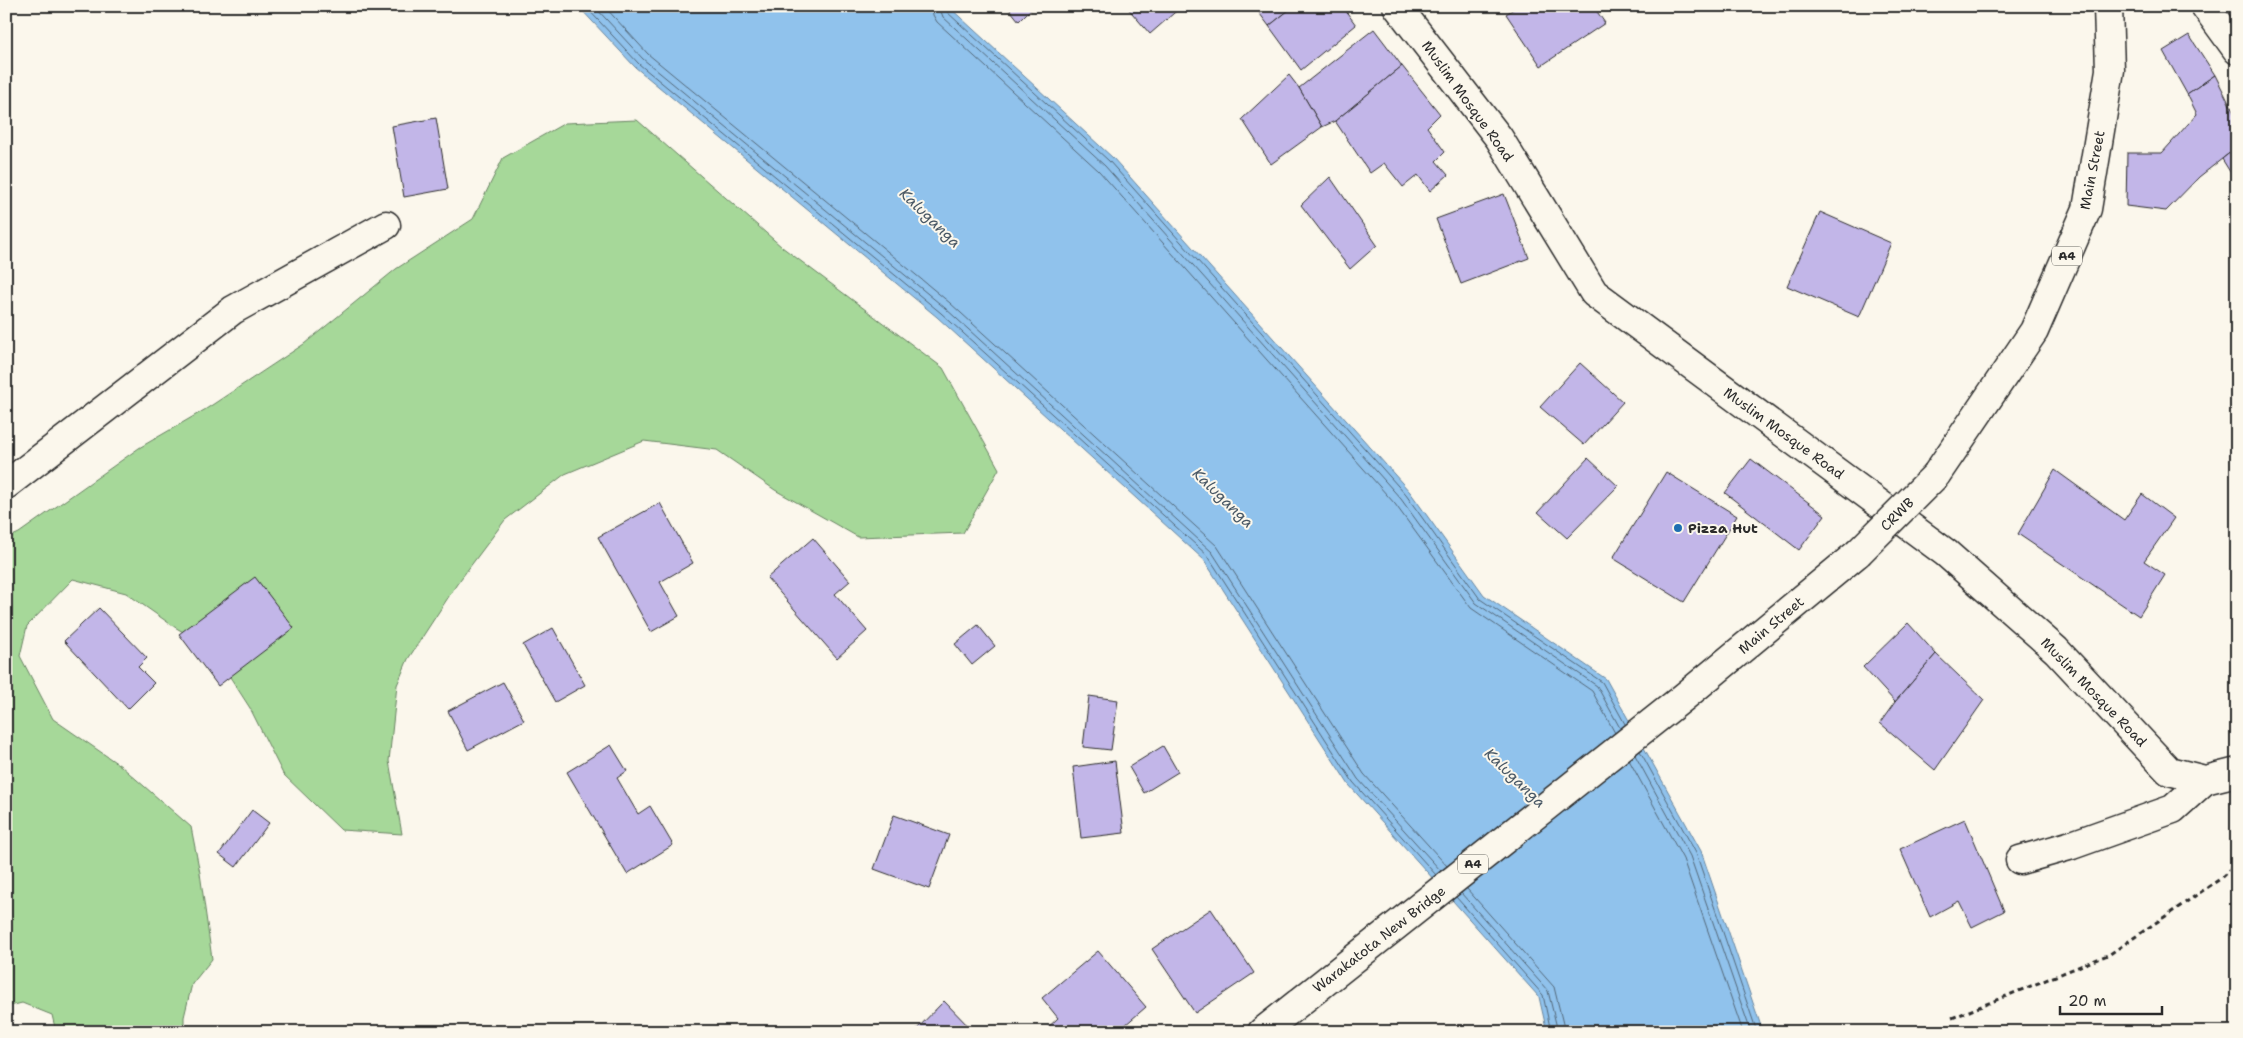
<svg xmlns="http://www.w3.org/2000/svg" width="2243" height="1038" font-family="'Shantell Sans',sans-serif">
  <rect width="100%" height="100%" fill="#fbf7ec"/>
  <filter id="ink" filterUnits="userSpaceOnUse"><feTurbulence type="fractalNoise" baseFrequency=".02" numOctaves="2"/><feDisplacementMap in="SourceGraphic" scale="10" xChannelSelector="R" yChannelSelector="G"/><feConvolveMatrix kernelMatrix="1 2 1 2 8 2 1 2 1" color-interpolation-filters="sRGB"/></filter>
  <g filter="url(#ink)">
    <!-- green -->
    <path fill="#a6d899" stroke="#688262" d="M637 120 782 247 943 368 999 469 963 533 858 537 775 490 717 450 644 441 565 474 505 520 457 584 408 659 397 685 389 761 402 834 341 830 283 774 250 708 212 649 173 626 126 593 73 579 27 626 20 656 53 719 121 766 191 827 200 873 212 959 192 984 184 1017V1032H114L103 1028 99 1032H56L52 1015 22 1003 6 1007V539L19 533 139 448 206 409 304 344 396 269 473 219 503 158 565 123Z"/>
    <!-- water -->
    <path fill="#90c2ec" stroke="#68869f" d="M578 6H948L1113 158 1410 492 1484 595 1606 679 1701 851 1763 1032H1547L1539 997 1349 785 1204 560 937 317 635 67Z"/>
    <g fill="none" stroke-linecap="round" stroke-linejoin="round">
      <!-- shore -->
      <g stroke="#536778" stroke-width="1">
        <path d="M585 6 639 64 941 313 1208 556 1353 782 1436 875"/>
        <path d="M594 6 643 59 945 308 1212 552 1358 779 1441 871"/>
        <path d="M604 6 648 54 950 303 1217 546 1364 774 1447 866"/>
        <path d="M932 6 933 15 937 22 1099 171 1395 504 1471 608 1592 691 1615 733"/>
        <path d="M939 6 943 17 1105 166 1401 499 1476 603 1597 686 1620 728"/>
        <path d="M945 6 947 12 1109 161 1406 495 1480 599 1602 682 1625 724"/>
        <path d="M1640 751 1696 853 1757 1032"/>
        <path d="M1635 755 1690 856 1751 1032"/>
        <path d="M1629 760 1683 859 1743 1032"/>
        <path d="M1467 889 1554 987 1565 1032"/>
        <path d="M1461 893 1548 991 1558 1032"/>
        <path d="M1456 897 1543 995 1551 1032"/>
      </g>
    </g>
    <!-- building -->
    <g fill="#c2b6e8" stroke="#2b2b2b">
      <path d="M1007 6H1034L1019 21Z"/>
      <path d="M1126 6H1182L1150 34Z"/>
      <path d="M1254 6H1294L1269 26Z"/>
      <path d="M1294 6H1342L1356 25 1301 70 1269 26Z"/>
      <path d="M1518 6H1593L1605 23 1541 66 1506 14Z"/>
      <path d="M1374 29 1402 66 1335 121 1322 127 1299 88Z"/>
      <path d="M2189 35 2215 75 2187 94 2163 51Z"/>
      <path d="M1402 66 1440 114 1427 127 1445 152 1436 161 1448 175 1430 191 1418 175 1403 187 1384 163 1370 173 1335 121Z"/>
      <path d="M1289 75 1299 88 1322 127 1271 164 1242 119Z"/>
      <path d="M2215 75 2237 119V147L2199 177 2166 211 2126 206 2127 153H2162L2197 114 2187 94Z"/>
      <path d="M436 118 448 189 404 197 392 126Z"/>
      <path d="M2237 147V183L2222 159Z"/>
      <path d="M1330 177 1377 245 1350 269 1301 205Z"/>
      <path d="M1504 194 1529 258 1461 284 1436 219Z"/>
      <path d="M1820 212 1891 243 1859 317 1787 286Z"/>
      <path d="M1580 363 1623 402 1584 445 1540 407Z"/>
      <path d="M1588 458 1618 486 1567 538 1538 512Z"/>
      <path d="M1751 459 1825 515 1799 550 1725 493Z"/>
      <path d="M2055 470 2124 520 2142 494 2174 518 2144 561 2165 575 2139 616 2018 534Z"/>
      <path d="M1666 472 1737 516 1684 602 1613 558Z"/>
      <path d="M660 503 693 563 660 582 679 616 651 632 598 537Z"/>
      <path d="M813 538 850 581 835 594 867 631 837 658 767 578Z"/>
      <path d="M255 577 294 628 218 686 179 634Z"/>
      <path d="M99 608 147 658 138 667 154 683 128 709 64 641Z"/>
      <path d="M1908 623 1936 654 1895 702 1863 667Z"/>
      <path d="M978 625 995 646 972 665 955 644Z"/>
      <path d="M553 628 585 685 555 702 523 645Z"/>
      <path d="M1936 654 1984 700 1935 770 1880 723 1895 702Z"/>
      <path d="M503 682 524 720 468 750 448 711Z"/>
      <path d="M1089 696 1118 700 1111 750 1083 747Z"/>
      <path d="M611 745 627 771 617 778 638 814 650 806 673 845 627 874 567 772Z"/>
      <path d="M1163 746 1178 772 1144 793 1129 767Z"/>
      <path d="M1115 761 1124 833 1081 838 1073 767Z"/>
      <path d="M252 810 269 823 236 867 219 854Z"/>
      <path d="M894 815 949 835 929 889 874 869Z"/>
      <path d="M1965 819 2004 911 1972 927 1959 901 1930 917 1900 849Z"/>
      <path d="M1211 909 1254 973 1195 1013 1152 949Z"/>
      <path d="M1098 951 1146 1007 1117 1032H1043L1058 1018 1042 998Z"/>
      <path d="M944 1001 974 1032H914Z"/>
    </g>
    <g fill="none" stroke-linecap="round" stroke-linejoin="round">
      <defs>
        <g id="street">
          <path d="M1397 6 1499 138 1594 293 1946 553 2056 650 2169 771 2205 780 2237 772"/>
          <path d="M6 485 233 310 386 225"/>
          <path d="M2020 860 2072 845 2173 809 2205 780"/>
        </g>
        <path id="secondary" d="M2205 6 2237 50"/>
        <g id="highway">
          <path d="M1936 475 2034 331 2087 209 2110 70 2108 6"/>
          <path d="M1262 1032 1684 697 1858 553"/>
        </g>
      </defs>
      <!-- street casing -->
      <use href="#street" stroke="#2b2b2b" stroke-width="31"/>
      <!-- secondary casing -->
      <use href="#secondary" stroke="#2b2b2b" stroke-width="31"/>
      <!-- highway casing -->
      <use href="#highway" stroke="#2b2b2b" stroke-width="31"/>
      <!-- path -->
      <path stroke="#2b2b2b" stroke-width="3" stroke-dasharray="5 4" stroke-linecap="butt" d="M1952 1018 2110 954 2220 879 2237 862"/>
      <!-- street -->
      <use href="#street" stroke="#fbf7ec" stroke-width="28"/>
      <!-- secondary -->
      <use href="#secondary" stroke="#fbf7ec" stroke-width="28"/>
      <!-- highway -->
      <use href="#highway" stroke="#fbf7ec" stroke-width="28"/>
      <defs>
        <path id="highway-bridge" d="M1858 553 1936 475"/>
      </defs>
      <!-- highway-bridge casing -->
      <use href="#highway-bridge" stroke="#2b2b2b" stroke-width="31" stroke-linecap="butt"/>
      <!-- highway-bridge -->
      <use href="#highway-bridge" stroke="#fbf7ec" stroke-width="28"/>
    </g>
  </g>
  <!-- markers -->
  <circle fill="#1f6fb2" stroke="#fbf7ec" stroke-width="2" cx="1678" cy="528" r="5"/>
  <g text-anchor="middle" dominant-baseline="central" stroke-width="4" stroke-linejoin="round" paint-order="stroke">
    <!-- shield labels -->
    <g fill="#fbf7ec" stroke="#696865" stroke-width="1">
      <rect x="2052" y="246.5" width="30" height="19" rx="4"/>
      <rect x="1458" y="854.5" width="30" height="19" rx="4"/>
    </g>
    <g font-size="12" font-weight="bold" fill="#2b2b2b">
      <text x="2067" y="256">A4</text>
      <text x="1473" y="864">A4</text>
    </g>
    <!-- street labels -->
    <g font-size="14" fill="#2b2b2b" stroke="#fbf7ec">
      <text transform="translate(1468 101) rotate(54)">Muslim Mosque Road</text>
      <text transform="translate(2092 170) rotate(-79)">Main Street</text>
      <text transform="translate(1784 433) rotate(36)">Muslim Mosque Road</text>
      <text transform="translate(1897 514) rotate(-45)">CRWB</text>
      <text transform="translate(1771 625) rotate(-40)">Main Street</text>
      <text transform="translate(2094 692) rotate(46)">Muslim Mosque Road</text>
      <text transform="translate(1379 939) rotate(-38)">Warakatota New Bridge</text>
    </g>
    <!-- poi labels -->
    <g font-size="14" font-weight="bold" fill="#2b2b2b" stroke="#fbf7ec" text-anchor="start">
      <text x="1688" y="528">Pizza Hut</text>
    </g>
    <!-- water labels -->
    <g font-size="15" font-style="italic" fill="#495865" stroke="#fbf7ec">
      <text transform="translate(930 218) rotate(44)">Kaluganga</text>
      <text transform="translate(1223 498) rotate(44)">Kaluganga</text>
      <text transform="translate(1515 778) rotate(44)">Kaluganga</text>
    </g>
  </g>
  <!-- margin -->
  <rect width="2243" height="1038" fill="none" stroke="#fbf7ec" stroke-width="25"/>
  <rect x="12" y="12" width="2218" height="1013" fill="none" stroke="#2b2b2b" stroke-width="2" filter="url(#ink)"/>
  <!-- scale -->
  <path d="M2060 1006v8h102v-8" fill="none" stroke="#2b2b2b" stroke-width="2.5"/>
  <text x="2068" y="1006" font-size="15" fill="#2b2b2b" stroke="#fbf7ec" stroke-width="4" paint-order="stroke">20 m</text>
</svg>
